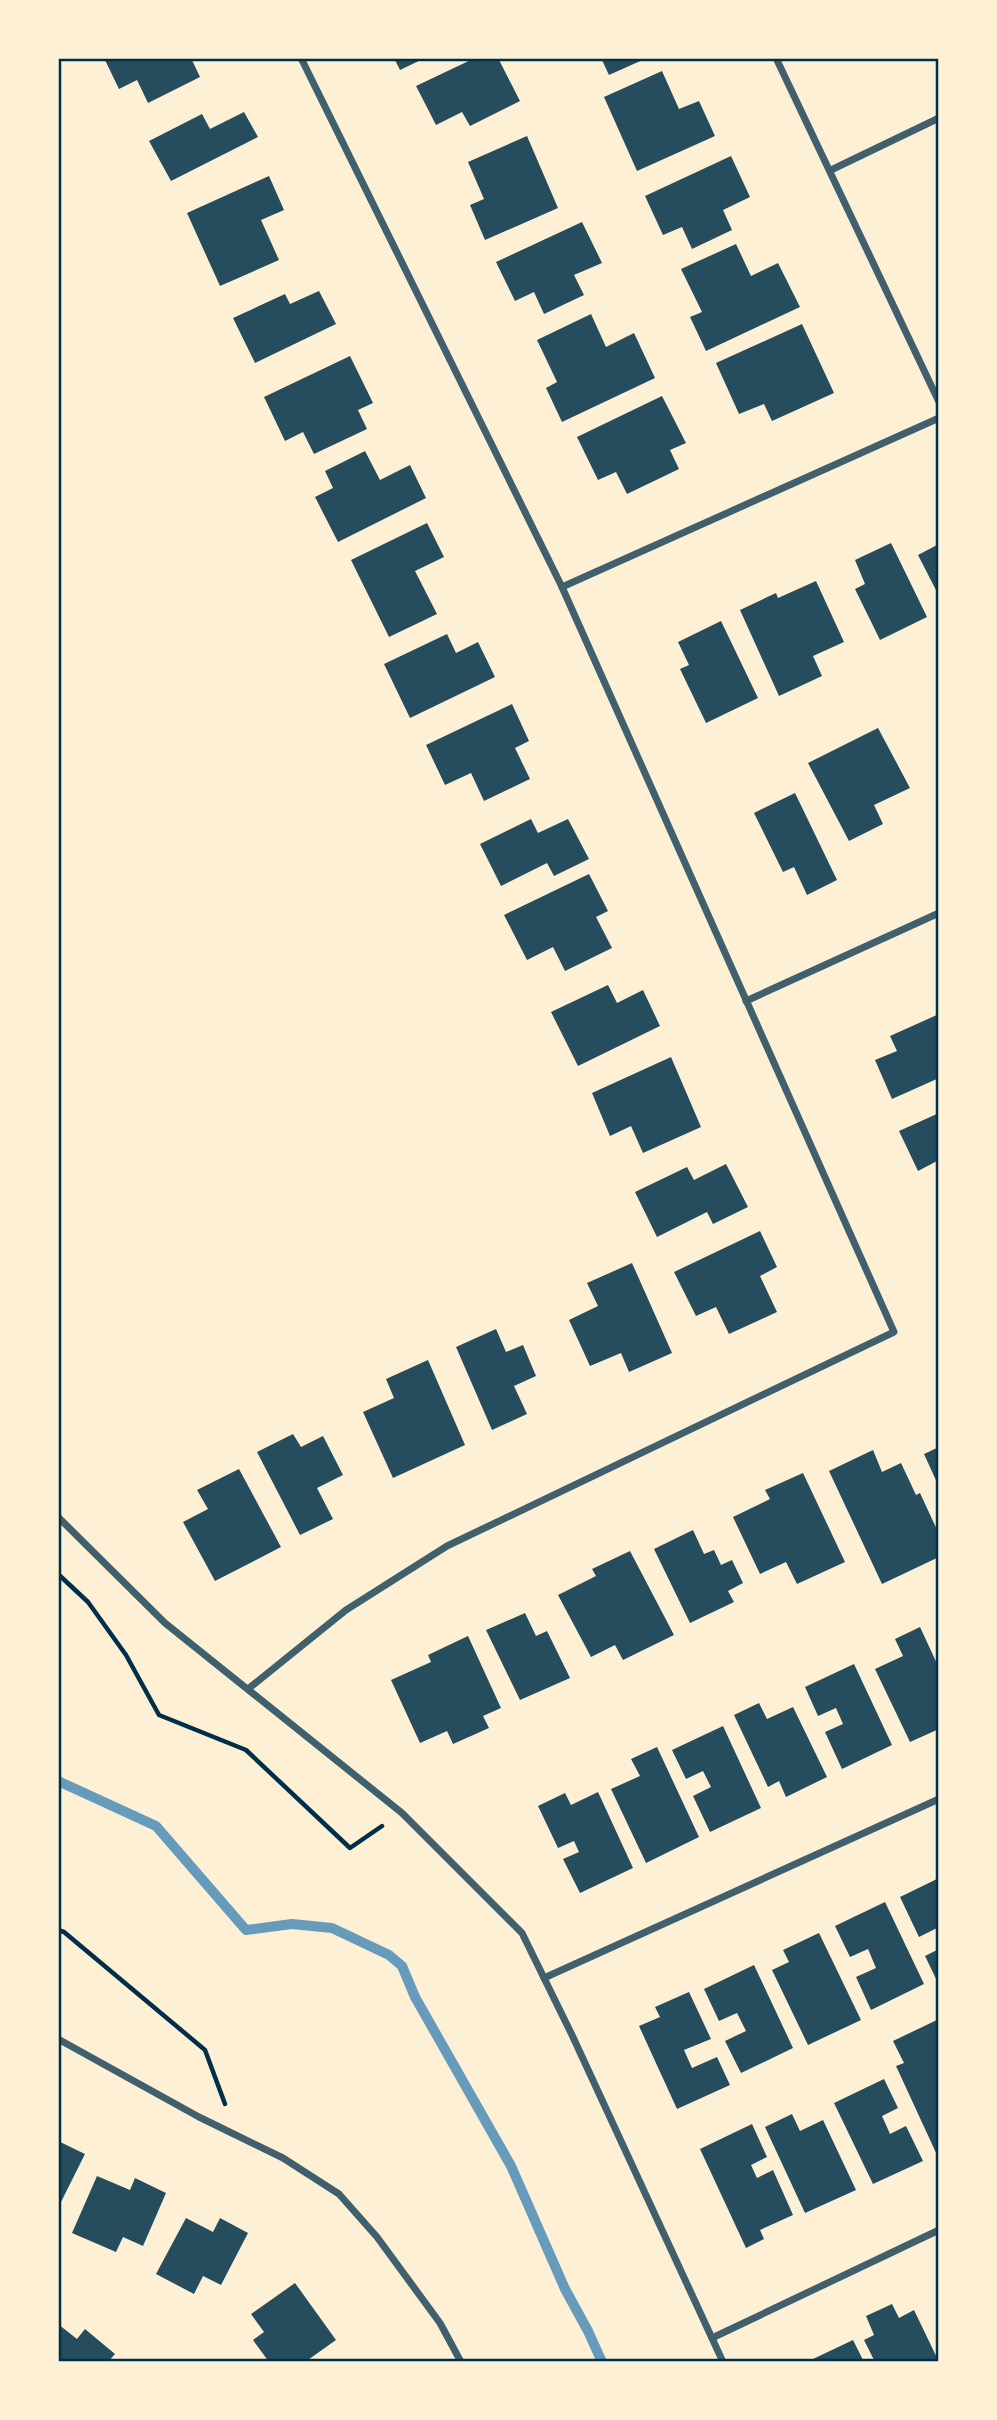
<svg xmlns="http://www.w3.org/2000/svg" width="997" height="2420" font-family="'Source Sans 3',sans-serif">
  <rect width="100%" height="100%" fill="#fdf0d5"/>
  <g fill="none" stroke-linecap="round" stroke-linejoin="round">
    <!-- stream -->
    <path stroke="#669bbc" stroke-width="10" d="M58 1781 156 1826 246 1930 292 1924 332 1928 389 1955 402 1966 415 1997 511 2166 565 2289 588 2331 602 2362"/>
  </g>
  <!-- building -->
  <g fill="#264d5e">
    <path d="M104 58H191L200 77 148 103 137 80 119 89Z"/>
    <path d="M394 58H425L400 70Z"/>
    <path d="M475 58H498L520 101 470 126 462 112 436 125 416 86Z"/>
    <path d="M601 58H647L609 75Z"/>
    <path d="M662 71 679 109 699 101 715 136 637 171 604 97Z"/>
    <path d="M244 112 258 137 171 181 149 141 202 114 210 129Z"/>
    <path d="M527 136 558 208 485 240 470 205 484 199 468 162Z"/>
    <path d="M731 156 750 197 723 210 732 230 692 249 682 227 663 235 645 196Z"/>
    <path d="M269 176 284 210 261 220 279 260 220 286 187 213Z"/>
    <path d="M582 222 602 263 574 275 584 295 544 314 534 292 515 301 496 262Z"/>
    <path d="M736 244 751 276 778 263 800 307 706 351 690 317 702 312 681 269Z"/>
    <path d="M319 291 336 324 255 363 233 318 285 294 290 304Z"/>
    <path d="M591 314 606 347 634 333 655 378 562 422 546 388 557 382 537 340Z"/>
    <path d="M802 324 834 393 772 421 764 404 739 414 716 363Z"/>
    <path d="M350 356 373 403 358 410 367 429 314 454 303 432 285 441 264 397Z"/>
    <path d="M662 396 686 443 670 450 679 469 627 494 616 472 598 480 577 437Z"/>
    <path d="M365 451 380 480 410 465 426 498 338 542 315 497 333 488 325 471Z"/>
    <path d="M427 523 444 557 415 571 437 614 389 637 351 560Z"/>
    <path d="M891 543 927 617 880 640 855 589 865 584 855 560Z"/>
    <path d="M939 544V596L918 555Z"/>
    <path d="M816 581 844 642 813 656 822 676 779 696 740 610 776 593 778 598Z"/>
    <path d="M721 621 758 698 706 723 680 669 689 665 678 642Z"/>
    <path d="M447 634 456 653 478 642 495 677 410 718 384 664Z"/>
    <path d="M512 704 529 741 515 748 530 779 484 801 471 773 445 785 426 745Z"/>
    <path d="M878 728 910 788 874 805 883 824 849 841 808 763Z"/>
    <path d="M795 793 837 880 807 895 794 867 783 872 754 813Z"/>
    <path d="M531 819 538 833 568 819 589 859 554 876 547 863 501 886 480 844Z"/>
    <path d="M589 874 608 911 596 917 612 948 565 971 553 947 527 960 504 915Z"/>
    <path d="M608 985 617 1003 643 990 660 1026 578 1066 551 1012Z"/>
    <path d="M939 1014V1078L892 1099 875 1060 897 1051 890 1036Z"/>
    <path d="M671 1057 701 1127 643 1153 631 1126 610 1136 592 1093Z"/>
    <path d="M939 1113V1160L918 1171 899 1131Z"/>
    <path d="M726 1164 748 1207 713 1224 707 1212 657 1237 635 1192 687 1167 694 1180Z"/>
    <path d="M760 1231 777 1267 760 1276 777 1312 729 1334 716 1307 696 1316 674 1272Z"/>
    <path d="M632 1263 672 1353 629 1372 621 1353 590 1366 569 1320 598 1306 587 1283Z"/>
    <path d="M496 1329 506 1352 523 1345 536 1376 514 1386 527 1414 492 1430 456 1347Z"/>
    <path d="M428 1360 465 1445 393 1478 363 1412 394 1398 386 1379Z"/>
    <path d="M293 1434 301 1447 323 1436 343 1475 317 1488 333 1519 300 1535 257 1452Z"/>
    <path d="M939 1447V1487L924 1454Z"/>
    <path d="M873 1450 882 1472 901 1463 916 1495 920 1493 939 1534V1557L882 1584 829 1471Z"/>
    <path d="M239 1469 281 1547 215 1581 183 1522 208 1509 197 1490Z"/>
    <path d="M803 1473 845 1562 797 1584 786 1562 760 1574 733 1517 770 1499 765 1490Z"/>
    <path d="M693 1530 704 1554 714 1550 721 1565 732 1560 743 1583 728 1591 734 1602 690 1623 654 1549Z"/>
    <path d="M630 1551 674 1635 623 1660 615 1645 591 1657 558 1595 596 1576 592 1569Z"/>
    <path d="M525 1613 536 1636 547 1631 570 1678 520 1700 486 1630Z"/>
    <path d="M920 1627 939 1668V1729L910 1742 875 1669 903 1656 895 1639Z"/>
    <path d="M468 1636 501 1708 483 1716 489 1728 453 1744 447 1731 420 1743 391 1680 431 1662 428 1655Z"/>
    <path d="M854 1664 892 1745 842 1769 825 1732 843 1724 836 1708 818 1716 805 1687Z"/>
    <path d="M759 1703 767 1719 793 1707 827 1777 786 1797 779 1781 768 1787 734 1715Z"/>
    <path d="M723 1726 761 1808 710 1832 693 1796 711 1787 703 1771 686 1779 672 1750Z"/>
    <path d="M657 1747 699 1837 646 1863 611 1789 640 1776 631 1759Z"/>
    <path d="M598 1792 633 1868 580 1893 563 1859 579 1852 574 1841 558 1848 538 1806 565 1793 571 1805Z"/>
    <path d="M939 1878V1934L937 1928 919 1937 900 1897Z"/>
    <path d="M885 1902 924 1984 871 2010 856 1977 876 1968 868 1949 850 1957 835 1926Z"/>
    <path d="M819 1933 861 2020 808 2045 772 1970 789 1962 783 1950Z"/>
    <path d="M939 1949V1985L925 1956Z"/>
    <path d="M754 1965 793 2048 741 2073 725 2041 746 2031 737 2013 719 2021 704 1989Z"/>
    <path d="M689 1992 711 2039 684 2050 692 2068 717 2057 730 2085 677 2109 639 2026 660 2017 655 2007Z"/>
    <path d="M939 2019V2153L937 2155 896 2066 904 2063 893 2041Z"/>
    <path d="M884 2079 898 2108 882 2116 890 2134 906 2126 923 2161 873 2184 834 2103Z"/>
    <path d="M792 2114 800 2131 823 2120 856 2190 805 2213 765 2127Z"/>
    <path d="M752 2124 767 2157 751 2165 757 2178 773 2170 793 2215 760 2230 764 2239 746 2248 700 2149Z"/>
    <path d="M58 2141 85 2154 58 2208Z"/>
    <path d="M97 2176 130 2190 135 2178 166 2193 143 2246 123 2237 116 2252 72 2233Z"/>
    <path d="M186 2218 213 2232 220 2218 248 2233 221 2285 203 2276 194 2294 156 2274Z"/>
    <path d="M295 2283 336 2340 305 2362H269L253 2340 264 2332 251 2314Z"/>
    <path d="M892 2304 899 2318 914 2310 939 2362H875L864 2340 874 2335 866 2316Z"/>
    <path d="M58 2324 77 2339 85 2329 115 2354 108 2362H58Z"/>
    <path d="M853 2340 864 2362H815L813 2359Z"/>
  </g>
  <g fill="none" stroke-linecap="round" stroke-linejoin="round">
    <!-- path -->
    <g stroke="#003049" stroke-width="4.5">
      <path d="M58 1574 88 1602 126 1655 159 1715 246 1750 350 1848 382 1826"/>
      <path d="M58 1930 64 1932 205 2050 225 2104"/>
    </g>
    <!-- minor -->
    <g stroke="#3f606c" stroke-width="7">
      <path d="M776 58 939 402"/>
      <path d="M831 170 939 118"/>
      <path d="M562 587 939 418"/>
      <path d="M746 1001 939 913"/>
      <path d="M58 1517 165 1623 402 1813 522 1933 572 2035 723 2362"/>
      <path d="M248 1689 346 1610 447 1546 894 1332 562 587 301 58"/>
      <path d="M544 1978 939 1799"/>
      <path d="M58 2039 199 2117 283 2158 339 2194 377 2237 440 2323 461 2362"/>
      <path d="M712 2338 939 2230"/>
    </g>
  </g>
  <!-- border -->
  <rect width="997" height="2420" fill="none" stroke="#fdf0d5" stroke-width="119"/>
  <rect x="60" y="60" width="877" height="2300" fill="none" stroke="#003049" stroke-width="2.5"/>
</svg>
